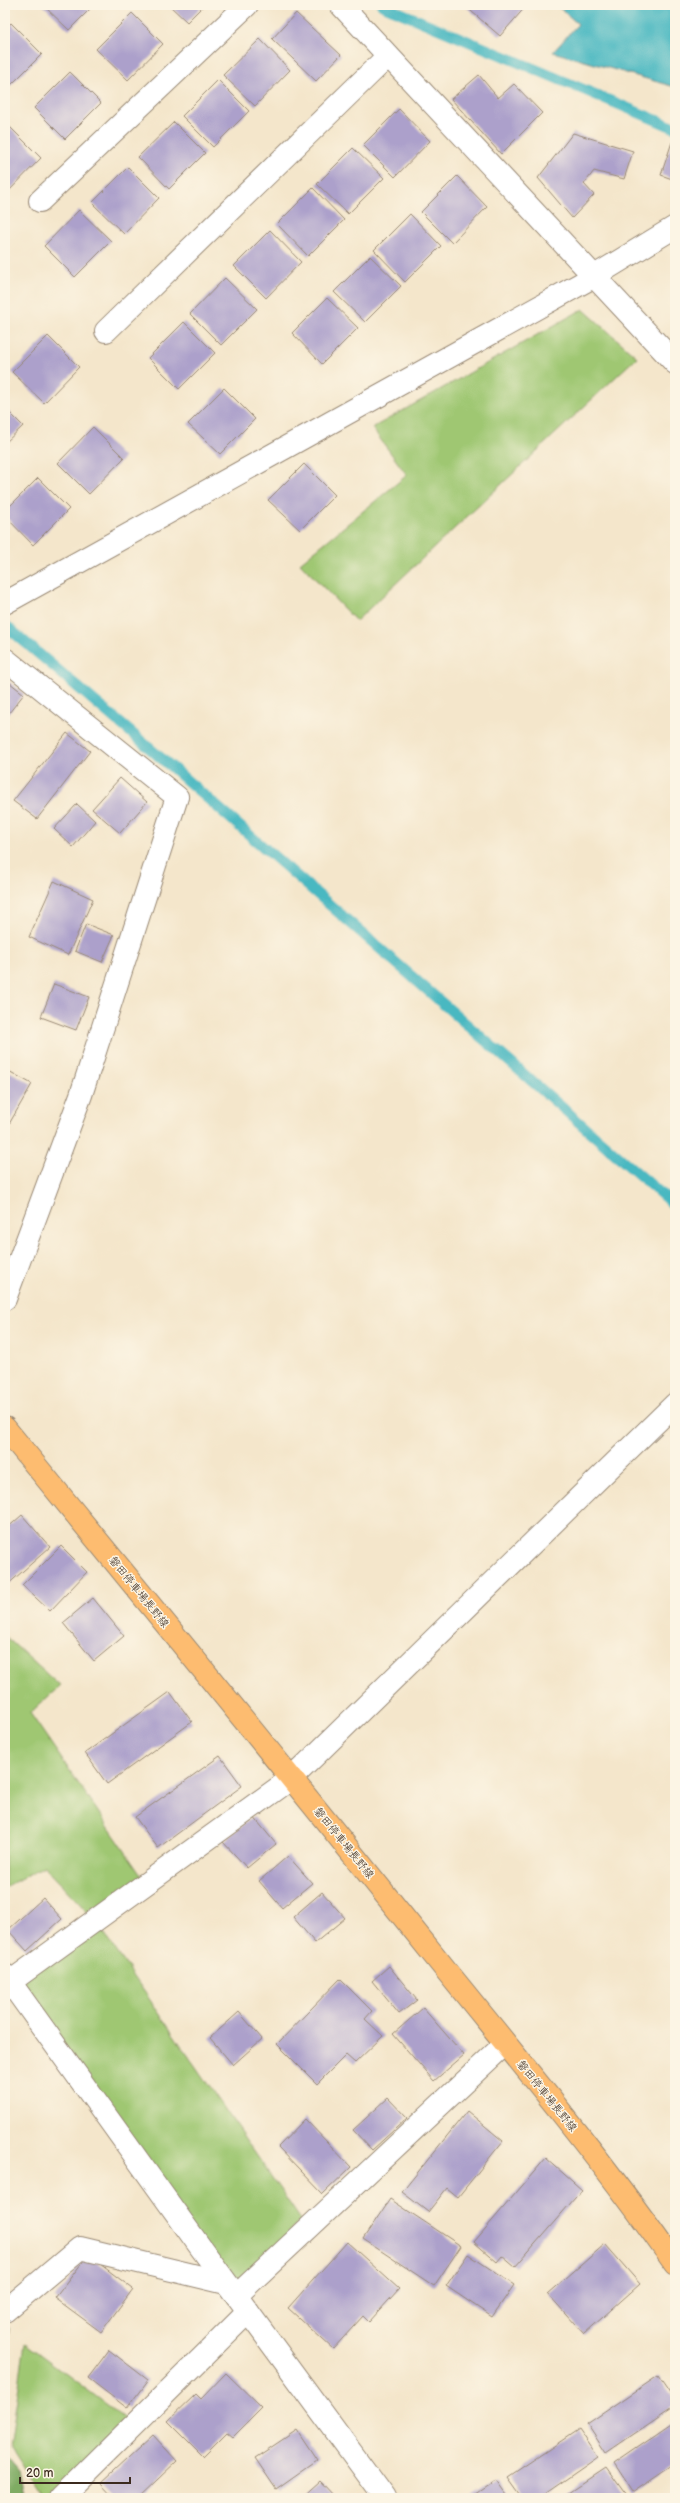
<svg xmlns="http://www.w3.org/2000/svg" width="680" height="2503" font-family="'Balsamiq Sans','Klee One',sans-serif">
  <rect width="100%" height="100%" fill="#fcf5e5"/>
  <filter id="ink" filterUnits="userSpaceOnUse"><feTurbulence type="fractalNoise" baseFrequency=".025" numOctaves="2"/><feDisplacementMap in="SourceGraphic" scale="8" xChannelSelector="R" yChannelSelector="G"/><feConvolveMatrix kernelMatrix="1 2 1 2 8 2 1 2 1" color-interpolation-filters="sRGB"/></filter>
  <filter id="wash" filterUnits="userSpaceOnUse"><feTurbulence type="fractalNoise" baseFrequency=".012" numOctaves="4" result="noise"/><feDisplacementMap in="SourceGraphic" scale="16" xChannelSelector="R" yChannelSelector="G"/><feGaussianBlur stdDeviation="0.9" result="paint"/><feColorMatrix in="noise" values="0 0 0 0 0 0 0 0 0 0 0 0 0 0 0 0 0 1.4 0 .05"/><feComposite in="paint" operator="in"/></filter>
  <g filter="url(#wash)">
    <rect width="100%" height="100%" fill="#f4e6cb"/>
    <!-- green -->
    <g fill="#9fc772" stroke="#6d7848">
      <path d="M583 309 637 357 356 621 300 563 407 475 372 428Z"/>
      <path d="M5 1636 60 1686 30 1713 147 1883 95 1920 301 2220 236 2296 10 1982 95 1920 44 1866 5 1887Z"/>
      <path d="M25 2343 134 2425 60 2498H43L10 2447Z"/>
    </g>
    <!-- forest -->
    <g fill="#7fac64" stroke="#5d6b41">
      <path d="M5 2326 9 2328 5 2379Z"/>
      <path d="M5 2456 19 2472 25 2498H5Z"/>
    </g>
    <!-- water -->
    <path fill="#49b8c1" stroke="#427170" d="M556 5H675V87L553 52 578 24Z"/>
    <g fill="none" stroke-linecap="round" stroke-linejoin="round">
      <!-- stream -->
      <g stroke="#49b8c1" stroke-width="11">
        <path d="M382 5 675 128"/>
        <path d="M5 625 175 770 675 1206"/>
      </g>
    </g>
    <g id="blocks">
      <!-- building -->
      <g fill="#aca0cb">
        <path d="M43 5H94L69 30Z"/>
        <path d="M169 5H204L187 22Z"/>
        <path d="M464 5H527L500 36Z"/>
        <path d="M132 13 163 44 128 80 96 49Z"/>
        <path d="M296 13 341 55 316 81 272 39Z"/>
        <path d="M11 23 42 54 6 90 5 29Z"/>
        <path d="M260 39 290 70 255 106 223 75Z"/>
        <path d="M70 72 101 103 65 139 34 108Z"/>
        <path d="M479 75 498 98 514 84 542 113 501 154 451 99Z"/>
        <path d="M218 80 249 111 213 147 182 116Z"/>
        <path d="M399 109 430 141 395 177 363 145Z"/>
        <path d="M174 122 205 153 169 189 138 157Z"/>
        <path d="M10 127 41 158 5 195V133Z"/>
        <path d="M573 133 633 151 624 179 594 171 584 184 594 195 572 218 538 178Z"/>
        <path d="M672 142 675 143V180L661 175Z"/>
        <path d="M353 148 384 178 348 214 317 184Z"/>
        <path d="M128 167 159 198 124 234 92 203Z"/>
        <path d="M457 176 487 207 452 243 421 212Z"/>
        <path d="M313 188 344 220 308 256 277 224Z"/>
        <path d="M79 210 111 241 75 277 44 246Z"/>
        <path d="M410 214 441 246 405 282 374 250Z"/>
        <path d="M270 230 301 262 266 298 234 266Z"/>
        <path d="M370 256 401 286 365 322 334 292Z"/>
        <path d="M225 278 257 309 221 345 190 314Z"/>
        <path d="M327 298 358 328 322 364 292 333Z"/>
        <path d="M184 322 215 353 179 389 148 358Z"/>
        <path d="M48 336 79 367 44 403 12 372Z"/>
        <path d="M224 388 255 419 220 454 188 424Z"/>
        <path d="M5 408 23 426 5 443Z"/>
        <path d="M93 427 124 458 89 494 58 463Z"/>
        <path d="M304 464 335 495 300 530 268 500Z"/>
        <path d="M38 478 69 509 33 545 5 516V511Z"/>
        <path d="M5 679 24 694 5 718Z"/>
        <path d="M67 733 90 751 37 819 13 801Z"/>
        <path d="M120 778 147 802 120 833 92 809Z"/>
        <path d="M77 804 95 821 73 847 54 829Z"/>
        <path d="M54 881 93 899 68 955 29 937Z"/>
        <path d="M86 924 114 935 102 962 75 951Z"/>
        <path d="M54 984 89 997 76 1030 41 1017Z"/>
        <path d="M5 1069 32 1084 5 1131Z"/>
        <path d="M22 1515 50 1547 5 1587V1530Z"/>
        <path d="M61 1546 87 1572 50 1611 22 1585Z"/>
        <path d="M93 1598 124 1636 94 1661 63 1623Z"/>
        <path d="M170 1692 192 1722 107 1784 85 1753Z"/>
        <path d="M220 1756 242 1786 158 1848 135 1817Z"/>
        <path d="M253 1816 276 1844 247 1868 223 1842Z"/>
        <path d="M288 1856 312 1883 282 1908 259 1881Z"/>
        <path d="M322 1892 345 1918 315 1943 293 1917Z"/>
        <path d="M43 1898 62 1919 27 1951 8 1930Z"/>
        <path d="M389 1966 417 2000 399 2014 372 1981Z"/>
        <path d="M340 1979 372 2011 365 2019 383 2036 355 2063 346 2055 317 2084 277 2044Z"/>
        <path d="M423 2008 464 2055 434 2081 393 2034Z"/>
        <path d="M239 2012 262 2039 233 2065 210 2038Z"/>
        <path d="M388 2098 407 2118 372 2150 353 2130Z"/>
        <path d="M467 2111 503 2141 458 2197 447 2188 428 2212 402 2192Z"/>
        <path d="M305 2119 351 2167 323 2194 278 2147Z"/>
        <path d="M546 2158 582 2190 515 2267 502 2256 497 2262 474 2242Z"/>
        <path d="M390 2199 461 2246 434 2286 363 2239Z"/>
        <path d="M347 2242 399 2289 369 2322 363 2316 333 2349 288 2308Z"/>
        <path d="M605 2244 640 2284 584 2334 548 2294Z"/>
        <path d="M468 2254 514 2285 492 2317 446 2286Z"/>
        <path d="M88 2255 133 2289 101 2332 55 2298Z"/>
        <path d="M109 2350 148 2380 127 2408 88 2378Z"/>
        <path d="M226 2373 262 2408 233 2437 227 2432 203 2456 168 2421 196 2394 201 2399Z"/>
        <path d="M658 2376 675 2401V2406L606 2453 587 2424Z"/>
        <path d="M675 2421V2463L633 2492 614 2463Z"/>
        <path d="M579 2429 598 2457 539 2498H523L508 2477Z"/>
        <path d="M297 2430 317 2460 276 2489 255 2458Z"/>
        <path d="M153 2435 177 2461 138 2498H115L101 2483Z"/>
        <path d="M606 2468 626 2496 623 2498H561Z"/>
        <path d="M320 2481 336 2498H301Z"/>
        <path d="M497 2481 509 2498H471Z"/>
      </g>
    </g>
  </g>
  <g filter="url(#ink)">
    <use href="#blocks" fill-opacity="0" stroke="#988874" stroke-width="1"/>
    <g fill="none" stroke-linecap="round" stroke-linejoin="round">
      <defs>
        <g id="minor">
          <path d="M341 5 675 363"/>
          <path d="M40 201 247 5"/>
          <path d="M106 331 388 56"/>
          <path d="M5 603 593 277 675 227"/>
          <path d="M5 659 177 797 81 1095 5 1299"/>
          <path d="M5 1975 201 2248 385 2498"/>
          <path d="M10 1982 292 1778 675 1404"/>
          <path d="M236 2296 505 2044"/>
          <path d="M5 2311 80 2248 226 2283"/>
          <path d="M60 2498 248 2312"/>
        </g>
        <path id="major" d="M5 1428C149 1603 292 1778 433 1954 515 2056 601 2157 675 2264"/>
      </defs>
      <!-- minor casing -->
      <use href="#minor" stroke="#988874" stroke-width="24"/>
      <!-- major casing -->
      <use href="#major" stroke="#988874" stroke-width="24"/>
      <!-- minor -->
      <use href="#minor" stroke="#fff" stroke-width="22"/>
      <!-- major -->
      <use href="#major" stroke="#fdbc6f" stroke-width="22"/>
    </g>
  </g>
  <g text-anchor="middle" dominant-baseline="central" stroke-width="3" stroke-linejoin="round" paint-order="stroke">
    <!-- street labels -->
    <g font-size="11" fill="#3b2a1e" stroke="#fcf5e5">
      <text transform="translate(139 1592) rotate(51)">磐田停車場長野線</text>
      <text transform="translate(344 1843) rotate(51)">磐田停車場長野線</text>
      <text transform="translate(547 2096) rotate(51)">磐田停車場長野線</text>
    </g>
  </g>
  <!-- margin -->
  <rect width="680" height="2503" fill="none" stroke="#fcf5e5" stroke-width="20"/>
  <!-- scale -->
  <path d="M20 2477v6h110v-6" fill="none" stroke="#3b2a1e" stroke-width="2"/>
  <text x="26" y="2477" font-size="12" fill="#3b2a1e" stroke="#fcf5e5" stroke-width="3" paint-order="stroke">20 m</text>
</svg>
